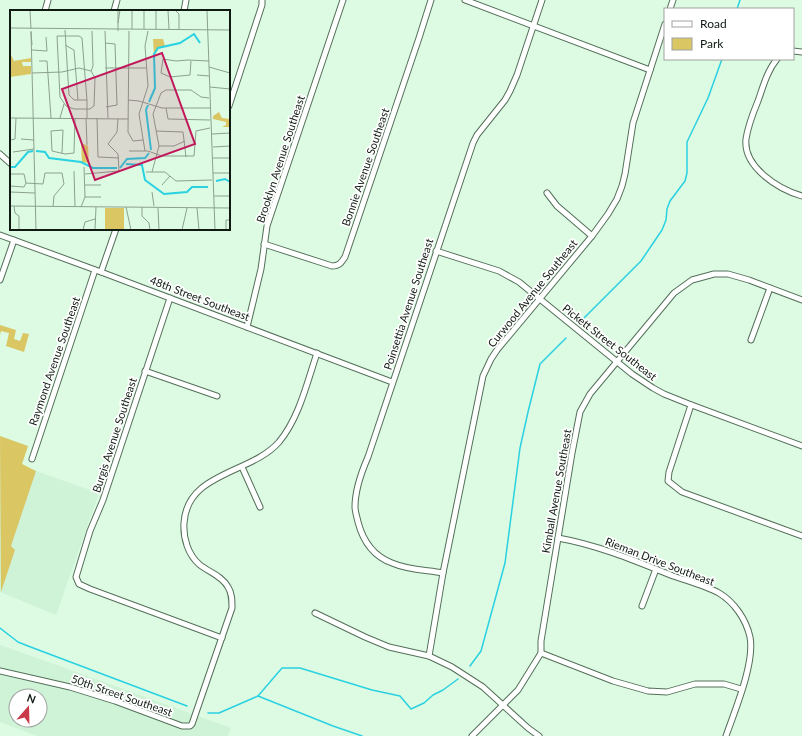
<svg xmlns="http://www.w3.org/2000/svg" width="802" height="736" font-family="Lato,sans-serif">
  <rect width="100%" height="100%" fill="#ddfbe3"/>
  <!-- built -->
  <g fill="#cef3d6" fill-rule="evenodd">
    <path d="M0 436 28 446 22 464 36 471 99 493 56 615 0 592Z"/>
    <path d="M0 645 54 664 231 728 228 736H37L0 722ZM16 696H40V720H16Z"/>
  </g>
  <!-- green -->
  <g fill="#dac764">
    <path d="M0 325 16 330 14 339 20 341 23 333 29 334 24 352 6 346 9 333 1 331 0 335Z"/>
    <path d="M0 436 28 446 22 464 36 471 11 546 15 550 1 592Z"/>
  </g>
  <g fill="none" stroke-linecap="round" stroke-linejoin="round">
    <!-- stream -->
    <g stroke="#29d1e1" stroke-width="1.5">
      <path d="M737 9 740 0"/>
      <path d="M582 320 641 261 662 230 666 220 667 209 670 201 685 181 687 173V142L708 98 722 59"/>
      <path d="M0 628 18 642 28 646 187 706"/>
      <path d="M470 666 481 651 505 563 520 448 528 412 540 364 566 338"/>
      <path d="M258 696 333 726 362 736"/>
      <path d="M208 713H219L258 696 282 668H300L372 690 400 696 411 709 424 703 433 695 443 690 458 679"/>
    </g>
    <defs>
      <g id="street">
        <path d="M465 0 650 70"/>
        <path d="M670 9 673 0"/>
        <path d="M45 11 48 0"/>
        <path d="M114 11 117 0"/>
        <path d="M184 11 186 0"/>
        <path d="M793 51 802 52"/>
        <path d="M777 59C767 71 763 87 758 101 753 113 748 126 746 139 743 167 778 189 802 196"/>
        <path d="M229 106 262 5V0"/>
        <path d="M0 154 11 164"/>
        <path d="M547 193 557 206 592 236"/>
        <path d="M0 235 101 272 392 382"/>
        <path d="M264 244 332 266C339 266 341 263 345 257L419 38 431 0"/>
        <path d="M436 251 499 271 519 282 632 374 653 388 664 394 689 404 802 446"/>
        <path d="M101 272 116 229"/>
        <path d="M0 280 14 240"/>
        <path d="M170 298 103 500 90 531 76 577 79 584 90 589 222 638"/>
        <path d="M247 327 261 269 267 226 343 0"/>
        <path d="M751 340 770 288"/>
        <path d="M145 371 217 396"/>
        <path d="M691 405 669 472 668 481 682 492 802 536"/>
        <path d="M32 459 95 270"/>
        <path d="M242 467 260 507"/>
        <path d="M558 538C598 545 636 561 673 576 688 581 706 586 719 593 734 602 746 619 750 637 755 663 735 710 726 736"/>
        <path d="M443 573C426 570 408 570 392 563 373 556 363 541 358 522 357 517 355 512 355 507 355 489 361 473 368 457L473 143 477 135 505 100 510 91 517 75 542 0"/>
        <path d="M642 606 656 569"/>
        <path d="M315 613 365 637 389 647 429 656 452 667 483 687 528 728 539 736"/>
        <path d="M541 653 613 681 648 691 667 692 695 684H724L741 689"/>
        <path d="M429 656 443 573 483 376 491 359 497 350 592 236 608 214 617 199 622 186 625 174 633 123 665 24"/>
        <path d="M0 671 70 687 115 701 182 726H190L192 724 232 608C232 600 232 593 228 587 222 576 209 572 200 565 188 555 183 538 184 523 187 472 251 474 279 442 299 418 307 383 317 353"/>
        <path d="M472 736 518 690 541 653V641L572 453 580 412 590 394 674 293 692 280 714 274H728L749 280 802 300"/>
      </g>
    </defs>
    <!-- street casing -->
    <use href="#street" stroke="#546f5a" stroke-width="7"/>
    <!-- street -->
    <use href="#street" stroke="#fff" stroke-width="5"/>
  </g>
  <g text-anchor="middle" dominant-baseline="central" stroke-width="3.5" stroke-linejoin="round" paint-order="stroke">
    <!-- street labels -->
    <g font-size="11" fill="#0f1a12" stroke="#fff">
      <text transform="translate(280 159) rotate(-72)">Brooklyn Avenue Southeast</text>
      <text transform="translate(365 167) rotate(-71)">Bonnie Avenue Southeast</text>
      <text transform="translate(532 293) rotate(-51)">Curwood Avenue Southeast</text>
      <text transform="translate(200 298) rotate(21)">48th Street Southeast</text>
      <text transform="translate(408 304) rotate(-72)">Poinsettia Avenue Southeast</text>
      <text transform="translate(610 342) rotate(38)">Pickett Street Southeast</text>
      <text transform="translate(54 361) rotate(-71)">Raymond Avenue Southeast</text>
      <text transform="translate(114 435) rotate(-72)">Burgis Avenue Southeast</text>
      <text transform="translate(556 491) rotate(-80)">Kimball Avenue Southeast</text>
      <text transform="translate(660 561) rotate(21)">Rieman Drive Southeast</text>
      <text transform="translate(122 695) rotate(19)">50th Street Southeast</text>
    </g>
  </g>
  <!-- overview -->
  <g transform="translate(10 10)">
    <rect width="220" height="220" fill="#ddfbe3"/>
    <path d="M143 29H153L155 36 149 38 144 46ZM0 43 4 51 21 48V52H12L13 56H21V64L0 67ZM209 102 212 108 220 109V117H212L216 115V112L203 109V106ZM71 133 78 136 79 153 72 152ZM95 198H114V220H95Z" fill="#dac764"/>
    <path fill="none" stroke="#29d1e1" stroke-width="2" d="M139 92 145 78 144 44 148 38 170 33 184 24 190 33M138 95 136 100 141 140M26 141 35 142 39 148 71 152 83 158H107M116 154 132 155 135 170 154 184 177 182 182 177H198M0 157H5L18 142 23 141M110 158 117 149 135 148 139 143M206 171 215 169 220 172"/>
    <path fill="none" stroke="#8ba18f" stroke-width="1" d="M20 0 21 19M108 0V21M122 0V19M134 0V19M146 0V19M158 0 159 19M165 0 169 4V19M197 1 205 220M108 13 110 0M0 18 220 20M55 20 59 85 64 90H77M21 21 26 220M95 21 98 108M119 21 118 122 123 131 133 130M21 22 22 35M95 33 105 34 107 95 96 97M55 35 64 40 68 90M22 40 37 41 36 27M29 51H37L41 108M181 51 180 65 160 67 151 63 153 49 166 51 178 50 199 51M199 57 220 63M95 58H136M81 61 83 56 82 21M22 63 52 62 69 58 81 61M187 65 199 66M200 77 220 79M118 90 129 91 152 98H200M156 98 158 109 200 110M0 108 118 109M50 108 54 94M76 108 77 135M77 108V90L76 78 72 28 69 26H47L50 87 56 96 64 99H80L84 96 85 68 81 61M87 108 88 147 109 148M146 121 173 122 176 147M202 124 220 123M11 129 24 130M0 130 5 129 6 108M149 136H164L175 131M203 137 220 136M119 141H138L152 146H184L186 121 200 118M135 141 129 104 138 76 135 36 138 21M3 142 24 139M52 143 53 120 41 121 42 141 55 144 64 143 65 108M203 148H220M64 161 65 196M136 162H155L166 171 202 170M142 162 149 136 143 104 151 83 156 80H181L191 87 199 88M203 163H220M0 164H14L16 173 33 174 35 163H52L54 174 44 186 43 197M75 164 109 161 108 144 98 134 107 122 108 109M75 175H91M152 175 160 166M0 176 14 177 16 173M0 182 25 183M142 182 144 196M204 186H220M75 187H91M0 196 220 198M4 196 5 203 9 206V220M71 197 75 187 74 157M116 197 121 220M132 197V206L139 213 140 220M148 198 149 220M187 198 189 220M73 220 75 212 85 209M85 220 86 197M172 220 177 198M216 220V210H220"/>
    <path fill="#c2185b" fill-opacity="0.15" stroke="#c2185b" stroke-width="2" d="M152 43 185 134 85 170 52 79Z"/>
    <rect width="220" height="220" fill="none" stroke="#0f1a12" stroke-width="2"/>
  </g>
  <!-- legend -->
  <rect x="664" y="8" width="130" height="52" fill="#ffffff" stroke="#9fa3a0"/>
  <rect x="672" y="21" width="20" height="6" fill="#ffffff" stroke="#9fa3a0"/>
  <text x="700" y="28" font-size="12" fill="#0f1a12">Road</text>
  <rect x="672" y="38" width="20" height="12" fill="#dac764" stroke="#9fa3a0"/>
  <text x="700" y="48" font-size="12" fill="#0f1a12">Park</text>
  <!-- north arrow -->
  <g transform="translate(28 708) rotate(20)"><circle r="19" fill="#ffffff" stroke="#9fa3a0"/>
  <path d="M0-3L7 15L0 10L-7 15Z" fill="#c9394a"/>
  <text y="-6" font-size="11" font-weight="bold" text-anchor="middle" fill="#0f1a12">N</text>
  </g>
</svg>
